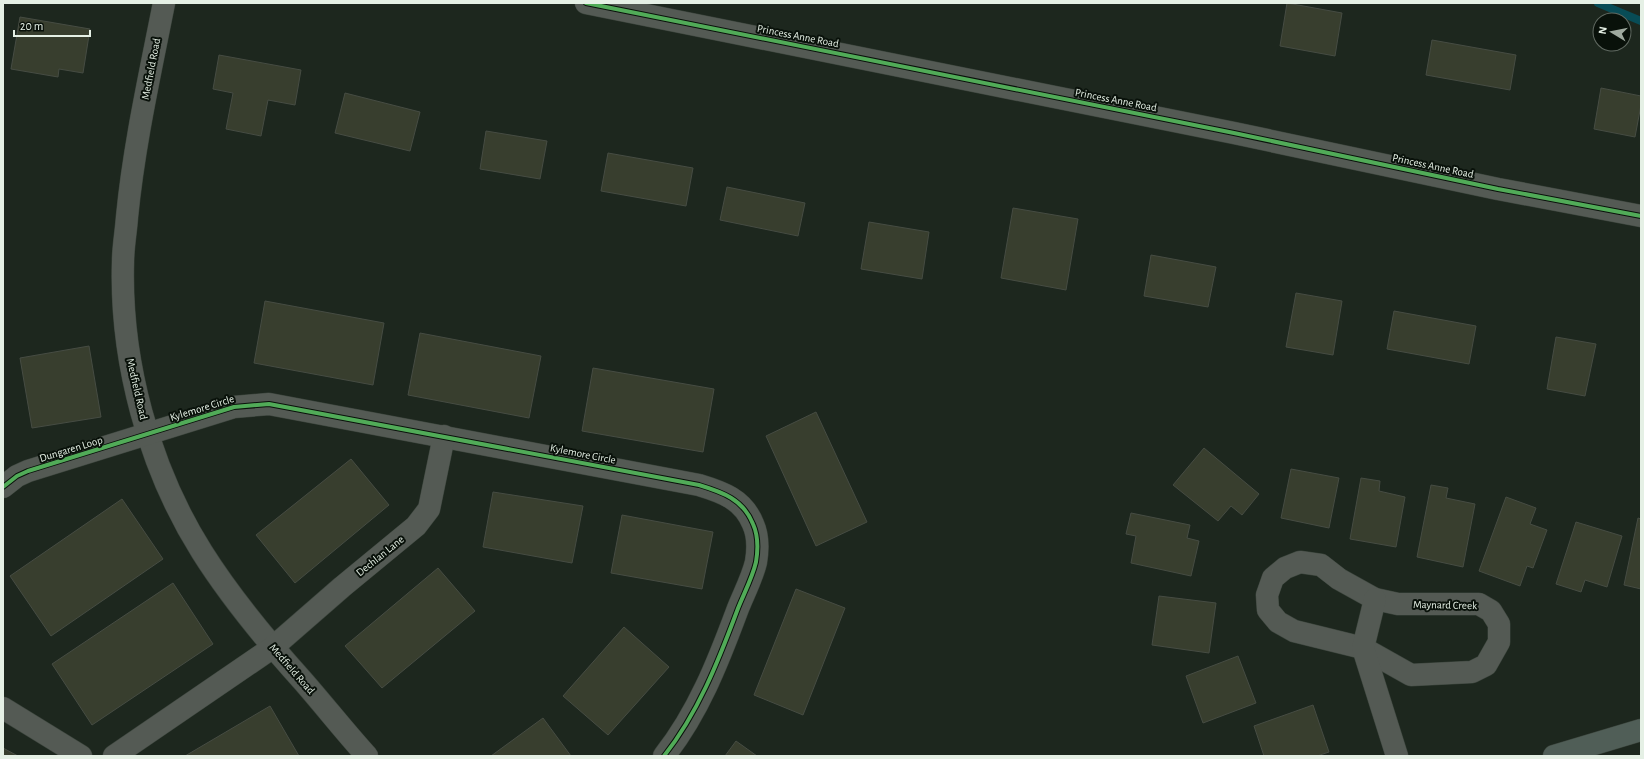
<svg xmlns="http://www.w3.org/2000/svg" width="1644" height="759" font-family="'Alegreya Sans',sans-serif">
  <rect width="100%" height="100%" fill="#1d271e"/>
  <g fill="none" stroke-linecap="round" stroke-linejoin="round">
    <!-- stream -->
    <path stroke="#084c56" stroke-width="8" d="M1598 3 1641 21"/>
  </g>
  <!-- building -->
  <g fill="#383e2e" stroke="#464c43">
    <path d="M1287 3 1342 13 1335 56 1280 46Z"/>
    <path d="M20 17 90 29 83 73 59 69 58 77 11 69Z"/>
    <path d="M1432 40 1516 55 1510 90 1426 75Z"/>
    <path d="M219 55 301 70 295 105 268 100 261 136 226 129 233 93 213 89Z"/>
    <path d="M1601 88 1641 96V105L1635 137 1594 129Z"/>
    <path d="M345 93 420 112 410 151 335 133Z"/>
    <path d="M486 131 547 141 540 179 480 169Z"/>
    <path d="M608 153 693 168 686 206 601 191Z"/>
    <path d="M727 187 805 203 798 236 720 220Z"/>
    <path d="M1013 208 1078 219 1066 290 1001 278Z"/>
    <path d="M869 222 929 232 922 279 861 269Z"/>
    <path d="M1151 255 1216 267 1208 307 1144 296Z"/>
    <path d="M1296 293 1342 301 1333 355 1286 347Z"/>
    <path d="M265 301 384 323 373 385 254 363Z"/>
    <path d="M1394 311 1476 326 1469 364 1387 349Z"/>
    <path d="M420 333 541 356 529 418 408 395Z"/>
    <path d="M1556 337 1596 344 1585 396 1547 389Z"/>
    <path d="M89 346 101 417 32 428 20 358Z"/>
    <path d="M593 368 714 389 703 452 582 431Z"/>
    <path d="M816 412 867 522 816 546 766 436Z"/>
    <path d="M1204 448 1259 494 1242 515 1231 506 1218 521 1173 485Z"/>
    <path d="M351 459 389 505 295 583 256 535Z"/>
    <path d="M1291 469 1339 478 1329 528 1281 518Z"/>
    <path d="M1361 478 1380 481 1379 491 1405 497 1396 547 1350 539Z"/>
    <path d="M1431 485 1448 488 1446 498 1475 504 1463 567 1417 557Z"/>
    <path d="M493 492 583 506 572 563 483 547Z"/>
    <path d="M1506 497 1536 508 1530 524 1547 530 1533 568 1527 566 1520 586 1479 571Z"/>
    <path d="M122 499 163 559 51 636 10 576Z"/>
    <path d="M1131 513 1190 525 1187 538 1199 541 1191 576 1131 563 1136 536 1126 534Z"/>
    <path d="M622 515 713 532 702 589 611 573Z"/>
    <path d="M1638 518 1641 519V589L1624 585Z"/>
    <path d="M1576 522 1622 536 1607 587 1585 580 1581 592 1556 584Z"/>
    <path d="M438 568 475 611 382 688 345 646Z"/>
    <path d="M173 583 213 644 92 725 52 664Z"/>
    <path d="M796 589 845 608 803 715 754 695Z"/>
    <path d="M1159 596 1216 603 1209 653 1152 645Z"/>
    <path d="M624 627 669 667 608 735 563 696Z"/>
    <path d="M1238 656 1256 703 1203 723 1186 676Z"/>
    <path d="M1313 705 1329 752 1317 756H1264L1254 726Z"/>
    <path d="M270 706 299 756H185Z"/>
    <path d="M543 718 571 756H491Z"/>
    <path d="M736 741 757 756H725Z"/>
    <path d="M3 748 18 756H3Z"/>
  </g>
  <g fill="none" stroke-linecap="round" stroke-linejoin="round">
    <defs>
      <g id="minor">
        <path d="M164 3C150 74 134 145 127 217 126 232 123 247 123 262 120 361 149 468 202 552 231 598 266 640 302 680 324 705 345 732 367 756"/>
        <path d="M586 3 1234 133 1498 189 1641 216"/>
        <path d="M3 487 17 476 28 471 234 407 269 404 699 485C722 492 743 499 753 524 758 535 758 550 756 562 752 579 743 595 737 611 718 662 698 713 664 756"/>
        <path d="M1300 562 1321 565 1339 579 1375 599 1398 604H1479L1491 611 1499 624V642L1486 665 1472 672 1411 675 1363 648 1294 631 1278 622 1268 610 1267 595 1273 578 1285 568Z"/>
        <path d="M1375 599 1363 648 1397 756"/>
        <path d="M3 708 81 756"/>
        <path d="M114 756 272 648 342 587 416 526 429 509 444 436"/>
      </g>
      <path id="major" d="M1554 756 1641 730"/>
    </defs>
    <!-- minor casing -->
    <use href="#minor" stroke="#3b443c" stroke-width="23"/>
    <!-- major casing -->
    <use href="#major" stroke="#3b443c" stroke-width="23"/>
    <!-- minor -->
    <use href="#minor" stroke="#545a54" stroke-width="22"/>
    <!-- major -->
    <use href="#major" stroke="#505e57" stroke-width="22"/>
    <defs>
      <g id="cycleway">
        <path d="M586 3 1234 133 1498 189 1641 216"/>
        <path d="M3 487 17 476 28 471 234 407 269 404 699 485C722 492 743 499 753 524 758 535 758 550 756 562 752 579 743 595 737 611 718 662 698 713 664 756"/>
      </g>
    </defs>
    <!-- cycleway casing -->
    <use href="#cycleway" stroke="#09110a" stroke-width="6"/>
    <!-- cycleway -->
    <use href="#cycleway" stroke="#51ab58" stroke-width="4"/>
  </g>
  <g text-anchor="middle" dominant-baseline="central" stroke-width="4" stroke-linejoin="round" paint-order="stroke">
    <!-- street labels -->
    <g font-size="11" fill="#e5f0e5" stroke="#09110a">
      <text transform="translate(798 36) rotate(11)">Princess Anne Road</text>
      <text transform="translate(151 69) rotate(-79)">Medfield Road</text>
      <text transform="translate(1116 100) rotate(11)">Princess Anne Road</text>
      <text transform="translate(1433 166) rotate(12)">Princess Anne Road</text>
      <text transform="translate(137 389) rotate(77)">Medfield Road</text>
      <text transform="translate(202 408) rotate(-17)">Kylemore Circle</text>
      <text transform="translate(71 449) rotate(-17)">Dungaren Loop</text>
      <text transform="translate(583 454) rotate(11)">Kylemore Circle</text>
      <text transform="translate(380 556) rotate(-39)">Dechlan Lane</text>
      <text transform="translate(1445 605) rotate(1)">Maynard Creek</text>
      <text transform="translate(292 669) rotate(49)">Medfield Road</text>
    </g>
  </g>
  <!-- border -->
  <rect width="1644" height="759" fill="none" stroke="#e5f0e5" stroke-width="8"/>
  <!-- north arrow -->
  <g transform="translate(1612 32) rotate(280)"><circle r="19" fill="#09110a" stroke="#616a62"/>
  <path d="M0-3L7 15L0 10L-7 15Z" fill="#9faa9f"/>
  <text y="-6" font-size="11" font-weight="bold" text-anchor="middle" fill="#e5f0e5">N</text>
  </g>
  <!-- scale -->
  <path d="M14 30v6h76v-6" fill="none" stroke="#e5f0e5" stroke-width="2"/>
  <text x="20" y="30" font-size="12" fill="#e5f0e5" stroke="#09110a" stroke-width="3" paint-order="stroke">20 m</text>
</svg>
